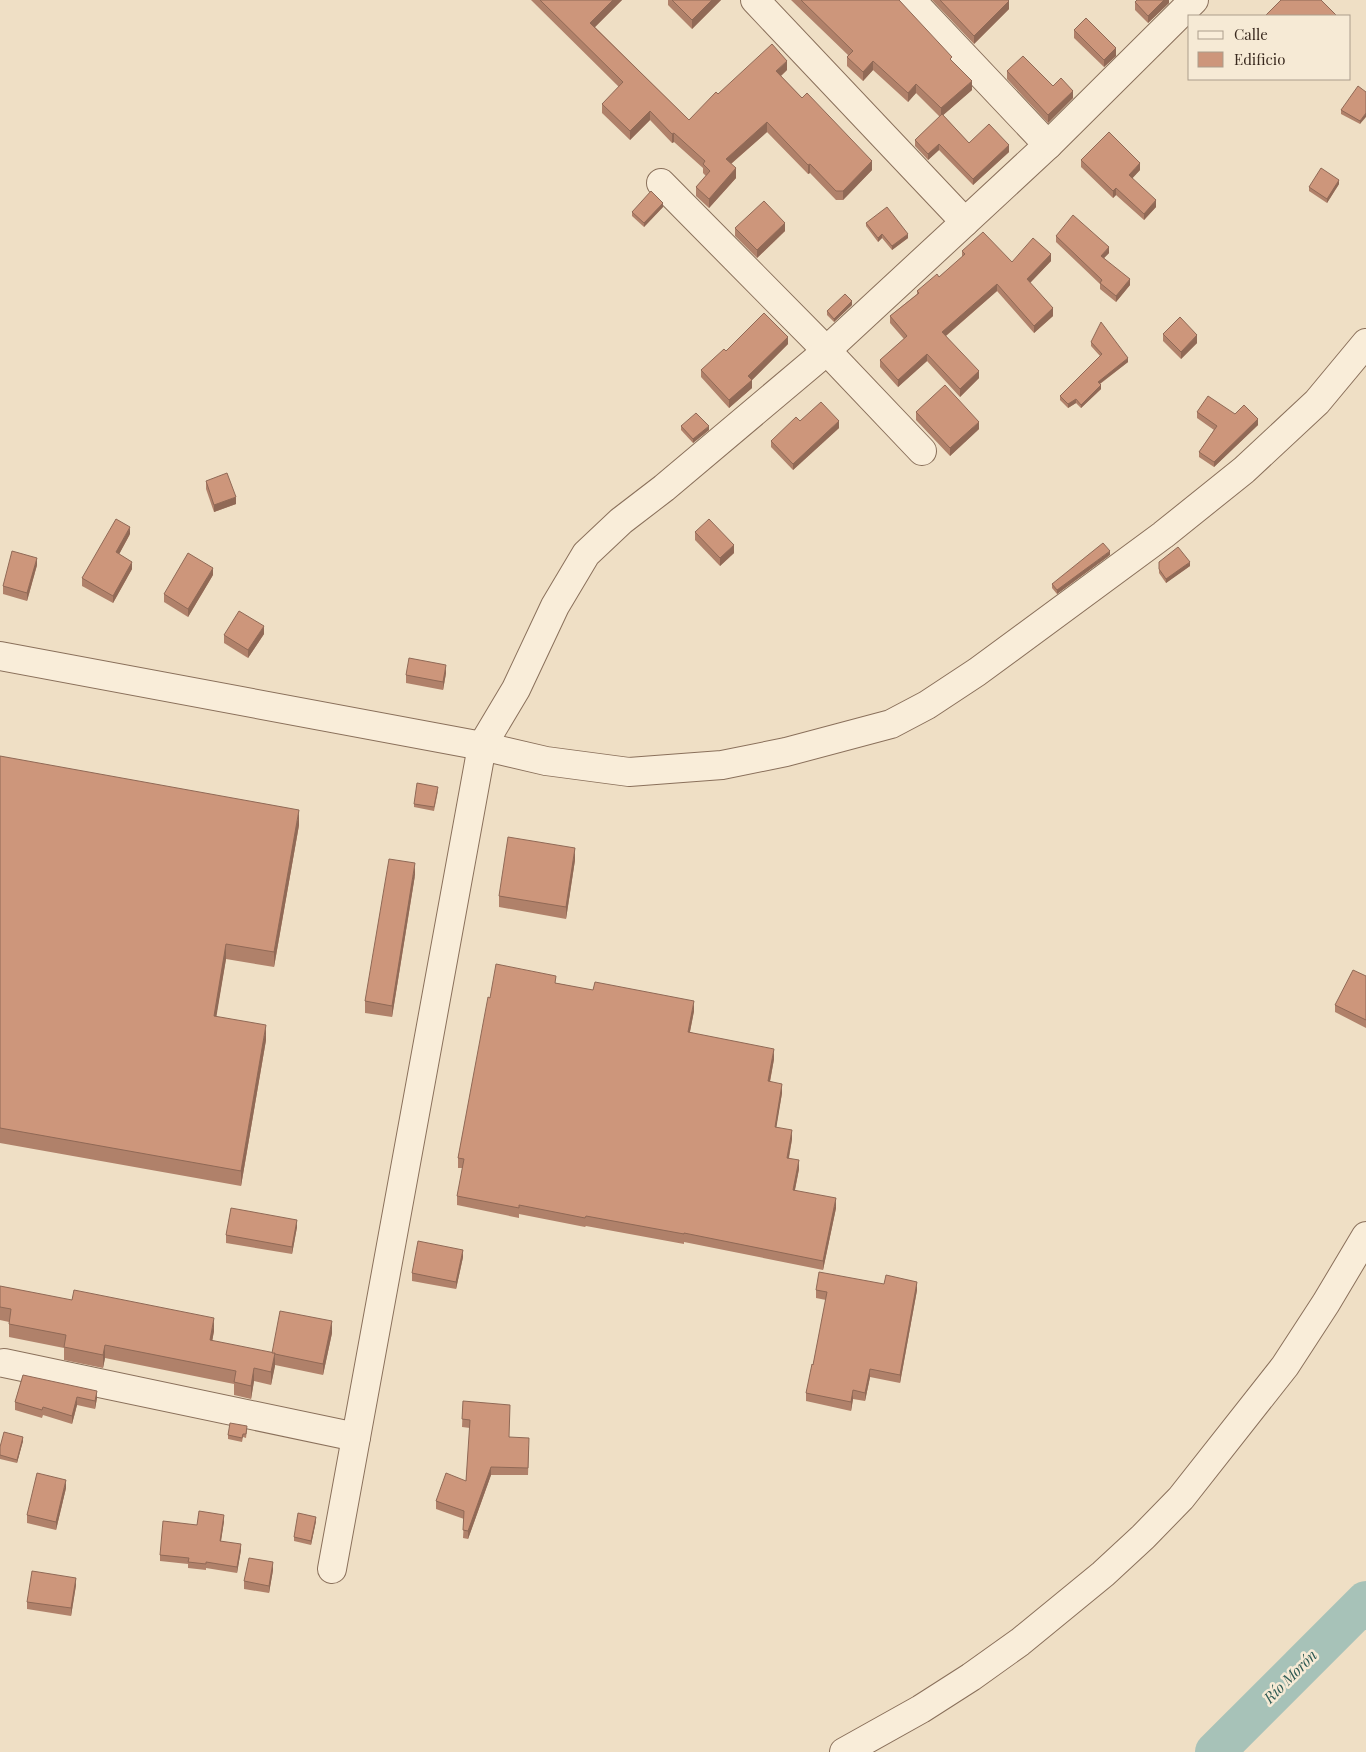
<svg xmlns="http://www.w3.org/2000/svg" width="1366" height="1752" font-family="'Playfair Display',serif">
  <rect width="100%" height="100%" fill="#efdfc5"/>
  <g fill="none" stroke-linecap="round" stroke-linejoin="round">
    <!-- river -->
    <path stroke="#a7c2b8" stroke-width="40" d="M1215 1752 1366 1601"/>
    <defs>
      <g id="minor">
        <path d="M755 0 965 222 1048 145 1194 0"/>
        <path d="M911 0 1048 145"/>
        <path d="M661 183 826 350 922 451"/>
        <path d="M0 656 482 746 546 761 629 772 722 765 786 752 891 724 927 705 977 672 1163 535 1244 470 1317 402 1366 343"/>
        <path d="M4 1363 356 1437"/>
        <path d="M332 1569 482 746 516 689 555 606 586 554 621 521 664 488 816 360 965 222"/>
        <path d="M844 1752 921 1709 971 1677 1020 1642 1103 1574 1143 1537 1181 1498 1285 1366 1326 1303 1366 1236"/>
      </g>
    </defs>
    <!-- minor casing -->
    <use href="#minor" stroke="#8a705b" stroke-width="30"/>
    <!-- minor -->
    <use href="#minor" stroke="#f9edd9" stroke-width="28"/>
  </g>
  <!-- wall -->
  <g fill="#b0816a">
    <path d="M531 0H622L595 27 689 120 718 94 787 70 781 76 872 170 843 200H836L810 173 808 174 767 132 731 164 736 178 709 208 696 196V187L706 176 703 173V168L674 142 672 143 650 120 630 140 602 113V104L619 87Z"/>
    <path d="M668 0H721L692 29 668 5Z"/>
    <path d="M791 0H899L952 61 972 90 943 115 969 143 1009 152 973 185 939 150 928 160 915 146V140L940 117 916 93 908 102 873 70 863 81 847 66V57L848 55Z"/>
    <path d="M932 0H963L1009 9 974 44Z"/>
    <path d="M1169 0V3L1148 23 1135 10V2Z"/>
    <path d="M1074 30 1116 56 1104 67 1074 38Z"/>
    <path d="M1007 71 1053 86 1073 98 1048 123 1007 79Z"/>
    <path d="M1366 92 1360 124 1341 114V110Z"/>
    <path d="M1081 160 1140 170 1132 178 1156 207 1144 220 1116 195 1113 198 1081 167Z"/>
    <path d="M1339 184 1327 203 1309 191V187Z"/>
    <path d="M663 207 644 227 632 216V212Z"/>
    <path d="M866 223 908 238 892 250 882 238 878 242 866 226Z"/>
    <path d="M735 228 785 231 757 258 735 236Z"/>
    <path d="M1056 236 1109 253 1104 258 1130 285 1116 302 1100 289V284L1056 242Z"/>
    <path d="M962 251 1012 262 1051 261 1030 283 1053 316 1034 333 997 291 946 336 979 378 960 397 927 361 898 387 880 367V360L904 339 890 323V316L917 294V291L939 277 962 257Z"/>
    <path d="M852 305 834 322 827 315V311Z"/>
    <path d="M1163 334 1197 343 1181 359 1163 341Z"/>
    <path d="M1091 342 1128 362 1100 384 1101 389 1081 408 1076 403 1068 408 1060 400V396L1100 356 1091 346Z"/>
    <path d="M788 344 752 380V388L729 408 701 377V370L726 351Z"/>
    <path d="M916 412 979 429 950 456 916 420Z"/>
    <path d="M1197 412 1235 414 1258 425 1214 467 1199 457V452L1214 430 1197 418Z"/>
    <path d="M800 421 839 428 793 470 771 447V441Z"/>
    <path d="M681 426 709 430 693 443 681 430Z"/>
    <path d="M206 481 236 504 214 512 206 489Z"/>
    <path d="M695 532 734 553 720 566 695 540Z"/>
    <path d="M130 534 119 554 132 569 113 603 82 586V578Z"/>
    <path d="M1110 555 1057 594 1052 588V584Z"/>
    <path d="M1159 562 1190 566 1166 583 1159 573Z"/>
    <path d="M37 565 27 601 3 594V586Z"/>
    <path d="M213 575 188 617 164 602V594Z"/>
    <path d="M264 634 248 658 224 643V635Z"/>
    <path d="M446 673 443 690 406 683V675Z"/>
    <path d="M0 756 299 825 274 967 226 959 216 1016 266 1040 241 1186 0 1143Z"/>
    <path d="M438 791 434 811 414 807V804Z"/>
    <path d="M575 860 566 919 499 907V896Z"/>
    <path d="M415 875 392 1017 365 1013V1001Z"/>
    <path d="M1366 976V1028L1335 1012V1005Z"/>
    <path d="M556 983 694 1011 690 1032 774 1059 770 1082 782 1093 776 1127 792 1139 789 1158 799 1169 795 1190 836 1208 823 1270 684 1242V1244L586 1226 585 1227 519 1214V1218L457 1205V1196L463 1168H458V1158L490 998Z"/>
    <path d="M297 1227 292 1254 226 1243V1235Z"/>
    <path d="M463 1257 456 1289 412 1281V1273Z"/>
    <path d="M884 1284 917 1290 900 1383 870 1377 865 1401 853 1399 851 1411 806 1401V1393L813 1365 826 1300 816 1298V1290Z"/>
    <path d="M0 1286 214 1331 212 1341 272 1353 332 1333 323 1375 275 1365 271 1385 254 1381 251 1399 234 1395V1384L105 1358 103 1368 64 1360V1348L9 1337V1322L0 1320Z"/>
    <path d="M23 1375 97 1398 95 1409 77 1405 72 1424 43 1415 42 1418 15 1410V1402Z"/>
    <path d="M463 1401 509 1437 529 1446 528 1475H491L468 1539 463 1538 464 1519 436 1509V1501L466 1481 470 1428 462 1427Z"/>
    <path d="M247 1430 246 1438 243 1437 242 1442 228 1439V1435Z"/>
    <path d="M23 1441 17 1463 0 1459V1447Z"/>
    <path d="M66 1488 56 1530 27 1523V1515Z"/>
    <path d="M224 1521 221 1541 241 1550 237 1573 206 1568V1570L188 1568V1564L160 1561V1555L197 1525Z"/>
    <path d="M316 1521 311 1545 294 1541V1537Z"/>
    <path d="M273 1570 269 1593 244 1589V1581Z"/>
    <path d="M76 1585 71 1616 27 1609V1602Z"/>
  </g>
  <!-- shaded-wall -->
  <g fill="#906956">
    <path d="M613 0H622L590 32V23Z"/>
    <path d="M712 0H721L692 29V20Z"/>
    <path d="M1164 0H1169V3L1148 23V16Z"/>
    <path d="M1009 1V9L974 44V36Z"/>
    <path d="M1116 48V56L1104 67V60Z"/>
    <path d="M787 61V70L776 80V71Z"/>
    <path d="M873 61V70L863 81V72Z"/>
    <path d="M972 81V90L941 117V108Z"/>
    <path d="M916 84V93L908 102V93Z"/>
    <path d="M1073 91V98L1048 123V115Z"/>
    <path d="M650 111V120L630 140V131Z"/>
    <path d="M1366 113V117L1360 124V121Z"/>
    <path d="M767 122V132L726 168V159Z"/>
    <path d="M674 133V142L672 143V134Z"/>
    <path d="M939 144V150L928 160V154Z"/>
    <path d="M1009 145V152L973 185V179Z"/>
    <path d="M872 161V170L843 200V191Z"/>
    <path d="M1140 163V170L1129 182V175Z"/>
    <path d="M810 164V173L808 174V165Z"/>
    <path d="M736 168V178L709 208V199Z"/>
    <path d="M1339 180V184L1327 203V199Z"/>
    <path d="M1116 188V195L1113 198V191Z"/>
    <path d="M1156 200V207L1144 220V214Z"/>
    <path d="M663 203V207L644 227V223Z"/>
    <path d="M785 223V231L757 258V250Z"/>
    <path d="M882 234V238L878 242V238Z"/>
    <path d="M908 234V238L892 250V246Z"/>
    <path d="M1109 247V253L1101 261V256Z"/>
    <path d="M1051 254V261L1027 286V279Z"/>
    <path d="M1130 279V285L1116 302V296Z"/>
    <path d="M997 284V291L942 339V332Z"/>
    <path d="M852 301V305L834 322V319Z"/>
    <path d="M1053 308V316L1034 333V326Z"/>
    <path d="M1197 335V343L1181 359V352Z"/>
    <path d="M788 337V344L751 381 752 380V388L729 408V400L748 376Z"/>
    <path d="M927 354V361L898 387V380Z"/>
    <path d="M1128 358V362L1098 385V382Z"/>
    <path d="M979 371V378L960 397V389Z"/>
    <path d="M1101 385V389L1081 408V405Z"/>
    <path d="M1076 399V403L1068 408V404Z"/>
    <path d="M1258 419V425L1214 467V462Z"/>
    <path d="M839 421V428L793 470V464Z"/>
    <path d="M979 422V429L950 456V448Z"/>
    <path d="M709 426V430L693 443V439Z"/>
    <path d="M236 497V504L214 512V505Z"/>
    <path d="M130 527V534L116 560V552Z"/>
    <path d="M734 545V553L720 566V558Z"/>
    <path d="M1110 551V555L1057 594V590Z"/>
    <path d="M37 558V565L27 601V593Z"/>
    <path d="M132 562V569L113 603V596Z"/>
    <path d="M1190 562V566L1166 583V579Z"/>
    <path d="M213 568V575L188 617V609Z"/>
    <path d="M264 626V634L248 658V650Z"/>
    <path d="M446 665V673L443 690V682Z"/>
    <path d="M299 810V825L274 967V952Z"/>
    <path d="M575 848V860L566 919V907Z"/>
    <path d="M415 863V875L392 1017V1006Z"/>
    <path d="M226 944V959L214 1031V1016Z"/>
    <path d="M694 1001V1011L688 1041V1032Z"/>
    <path d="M266 1025V1040L241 1186V1171Z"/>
    <path d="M774 1049V1059L768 1091V1081Z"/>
    <path d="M782 1084V1093L775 1136V1127Z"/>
    <path d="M792 1130V1139L787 1167V1158Z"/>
    <path d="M799 1160V1169L793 1199V1190Z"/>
    <path d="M836 1198V1208L823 1270V1261Z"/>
    <path d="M297 1220V1227L292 1254V1247Z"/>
    <path d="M463 1250V1257L456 1289V1282Z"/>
    <path d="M917 1282V1290L900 1383V1375Z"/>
    <path d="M214 1318V1331L210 1353V1340Z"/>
    <path d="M332 1321V1333L323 1375V1364Z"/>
    <path d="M105 1345V1358L103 1368V1355Z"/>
    <path d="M275 1353V1366L271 1385V1372Z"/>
    <path d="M254 1368V1381L251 1399V1386Z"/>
    <path d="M870 1369V1377L865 1401V1393Z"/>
    <path d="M853 1390V1399L851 1411V1402Z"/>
    <path d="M97 1391V1398L95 1409V1401Z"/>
    <path d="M77 1397V1405L72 1424V1416Z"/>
    <path d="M23 1437V1441L17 1463V1460Z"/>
    <path d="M491 1467V1475L468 1539V1531Z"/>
    <path d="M66 1480V1488L56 1530V1522Z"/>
    <path d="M224 1515V1521L220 1547V1541Z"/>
    <path d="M316 1517V1521L311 1545V1541Z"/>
    <path d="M241 1544V1550L237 1573V1567Z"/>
    <path d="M273 1562V1570L269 1593V1586Z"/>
    <path d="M76 1578V1585L71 1616V1608Z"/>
  </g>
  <!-- building -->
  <g fill="#cd967b" stroke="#906956">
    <path d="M540 0H613L590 23 689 120 716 92 718 94 772 44 787 61 776 71 802 98 807 93 872 161 843 191H836L810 164 808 165 767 122 726 159 736 168 709 199 696 187 710 171 703 164 705 161 674 133 672 134 650 111 630 131 602 104 623 82Z"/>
    <path d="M672 0H712L692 20Z"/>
    <path d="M801 0H899L952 57 950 59 972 81 941 108 916 84 908 93 873 61 863 72 847 57 853 51Z"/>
    <path d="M940 0H1008L1009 1 974 36Z"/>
    <path d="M1137 0H1164L1148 16 1135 2Z"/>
    <path d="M1281 0H1321L1336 15 1335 16H1265Z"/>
    <path d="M1086 18 1116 48 1104 60 1074 30Z"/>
    <path d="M1023 56 1053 86 1061 78 1073 91 1048 115 1007 71Z"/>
    <path d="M1358 86 1366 92V113L1360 121 1341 110Z"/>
    <path d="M942 114 969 143 989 124 1009 145 973 179 939 144 928 154 915 140Z"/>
    <path d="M1109 132 1140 163 1129 175 1156 200 1144 214 1116 188 1113 191 1081 160Z"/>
    <path d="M1321 168 1339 180 1327 199 1309 187Z"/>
    <path d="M651 191 663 203 644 223 632 212Z"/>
    <path d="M764 201 785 223 757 250 735 228Z"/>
    <path d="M887 207 908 234 892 246 882 234 878 238 866 223Z"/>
    <path d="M1073 215 1109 247 1101 256 1130 279 1116 296 1100 283 1102 280 1056 236Z"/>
    <path d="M983 232 1012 262 1033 238 1051 254 1027 279 1053 308 1034 326 997 284 942 332 979 371 960 389 927 354 898 380 880 360 907 336 890 316 919 293 917 291 937 274 939 277 965 254 962 251Z"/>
    <path d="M845 294 852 301 834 319 827 311Z"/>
    <path d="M764 313 788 337 748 376 752 380 729 400 701 370 724 349 726 351Z"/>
    <path d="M1180 317 1197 335 1181 352 1163 334Z"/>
    <path d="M1101 322 1128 358 1098 382 1101 385 1081 405 1076 399 1068 404 1060 396 1102 354 1091 342Z"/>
    <path d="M945 385 979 422 950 448 916 412Z"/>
    <path d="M1208 396 1235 414 1244 405 1258 419 1214 462 1199 452 1217 426 1197 412Z"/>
    <path d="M821 402 839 421 793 464 771 441 796 417 800 421Z"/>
    <path d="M696 413 709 426 693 439 681 426Z"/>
    <path d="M227 473 236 497 214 505 206 481Z"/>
    <path d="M116 519 130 527 116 552 132 562 113 596 82 578Z"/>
    <path d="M709 519 734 545 720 558 695 532Z"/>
    <path d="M1103 543 1110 551 1057 590 1052 584Z"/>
    <path d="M1178 547 1190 562 1166 579 1159 569V562Z"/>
    <path d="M12 551 37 558 27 593 3 586Z"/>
    <path d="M188 553 213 568 188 609 164 594Z"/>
    <path d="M239 611 264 626 248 650 224 635Z"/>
    <path d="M409 658 446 665 443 682 406 675Z"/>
    <path d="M0 756 299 810 274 952 226 944 214 1016 266 1025 241 1171 0 1128Z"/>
    <path d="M417 783 438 787 434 807 414 804Z"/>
    <path d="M508 837 575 848 566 907 499 896Z"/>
    <path d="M389 859 415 863 392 1006 365 1001Z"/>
    <path d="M496 964 556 976 555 983 593 990 595 982 694 1001 688 1032 774 1049 768 1081 782 1084 775 1127 792 1130 787 1158 799 1160 793 1190 836 1198 823 1261 684 1233V1234L586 1216 585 1218 519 1205V1208L457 1196 464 1159 458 1158 488 997 490 998Z"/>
    <path d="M1353 970 1366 976V1020L1335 1005Z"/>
    <path d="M231 1208 297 1220 292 1247 226 1235Z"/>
    <path d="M418 1241 463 1250 456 1282 412 1273Z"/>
    <path d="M819 1272 884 1284 886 1275 917 1282 900 1375 870 1369 865 1393 853 1390 851 1402 806 1393 812 1364 813 1365 827 1292 816 1290Z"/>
    <path d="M0 1286 72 1300 74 1290 214 1318 210 1340 275 1353 271 1372 254 1368 251 1386 234 1382 236 1371 105 1345 103 1355 64 1347 66 1335 9 1324 11 1309 0 1307Z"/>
    <path d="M280 1311 332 1321 323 1364 275 1354V1353H272Z"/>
    <path d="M23 1375 97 1391 95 1401 77 1397 72 1416 43 1407 42 1410 15 1402Z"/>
    <path d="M463 1401 510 1405 509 1437 529 1438 528 1468 491 1467 468 1531 463 1530 464 1511 436 1501 446 1473 466 1481 470 1420 462 1419Z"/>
    <path d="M230 1423 247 1426 246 1434H243L242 1438 228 1435Z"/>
    <path d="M4 1432 23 1437 17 1460 0 1455V1447Z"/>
    <path d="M37 1473 66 1480 56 1522 27 1515Z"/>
    <path d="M199 1511 224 1515 220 1541 241 1544 237 1567 206 1562V1564L188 1562 189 1558 160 1555 163 1521 197 1525Z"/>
    <path d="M298 1513 316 1517 311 1541 294 1537Z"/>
    <path d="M249 1558 273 1562 269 1586 244 1581Z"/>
    <path d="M32 1571 76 1578 71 1608 27 1602Z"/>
  </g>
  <g text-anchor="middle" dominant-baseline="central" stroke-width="5" stroke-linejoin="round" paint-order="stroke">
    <!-- water labels -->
    <g font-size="15" font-style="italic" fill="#2e5a53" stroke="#f6ead5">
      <text transform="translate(1290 1676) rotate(-45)">Río Morón</text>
    </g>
  </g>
  <!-- legend -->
  <rect x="1188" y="15" width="162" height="65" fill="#f6ead5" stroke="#ab9d8c"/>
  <rect x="1198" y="31" width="25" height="8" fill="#f9edd9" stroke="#ab9d8c"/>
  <text x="1234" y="40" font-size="15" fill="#3a2a1f">Calle</text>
  <rect x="1198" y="52" width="25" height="15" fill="#cd967b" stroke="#ab9d8c"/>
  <text x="1234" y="65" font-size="15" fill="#3a2a1f">Edificio</text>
</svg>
